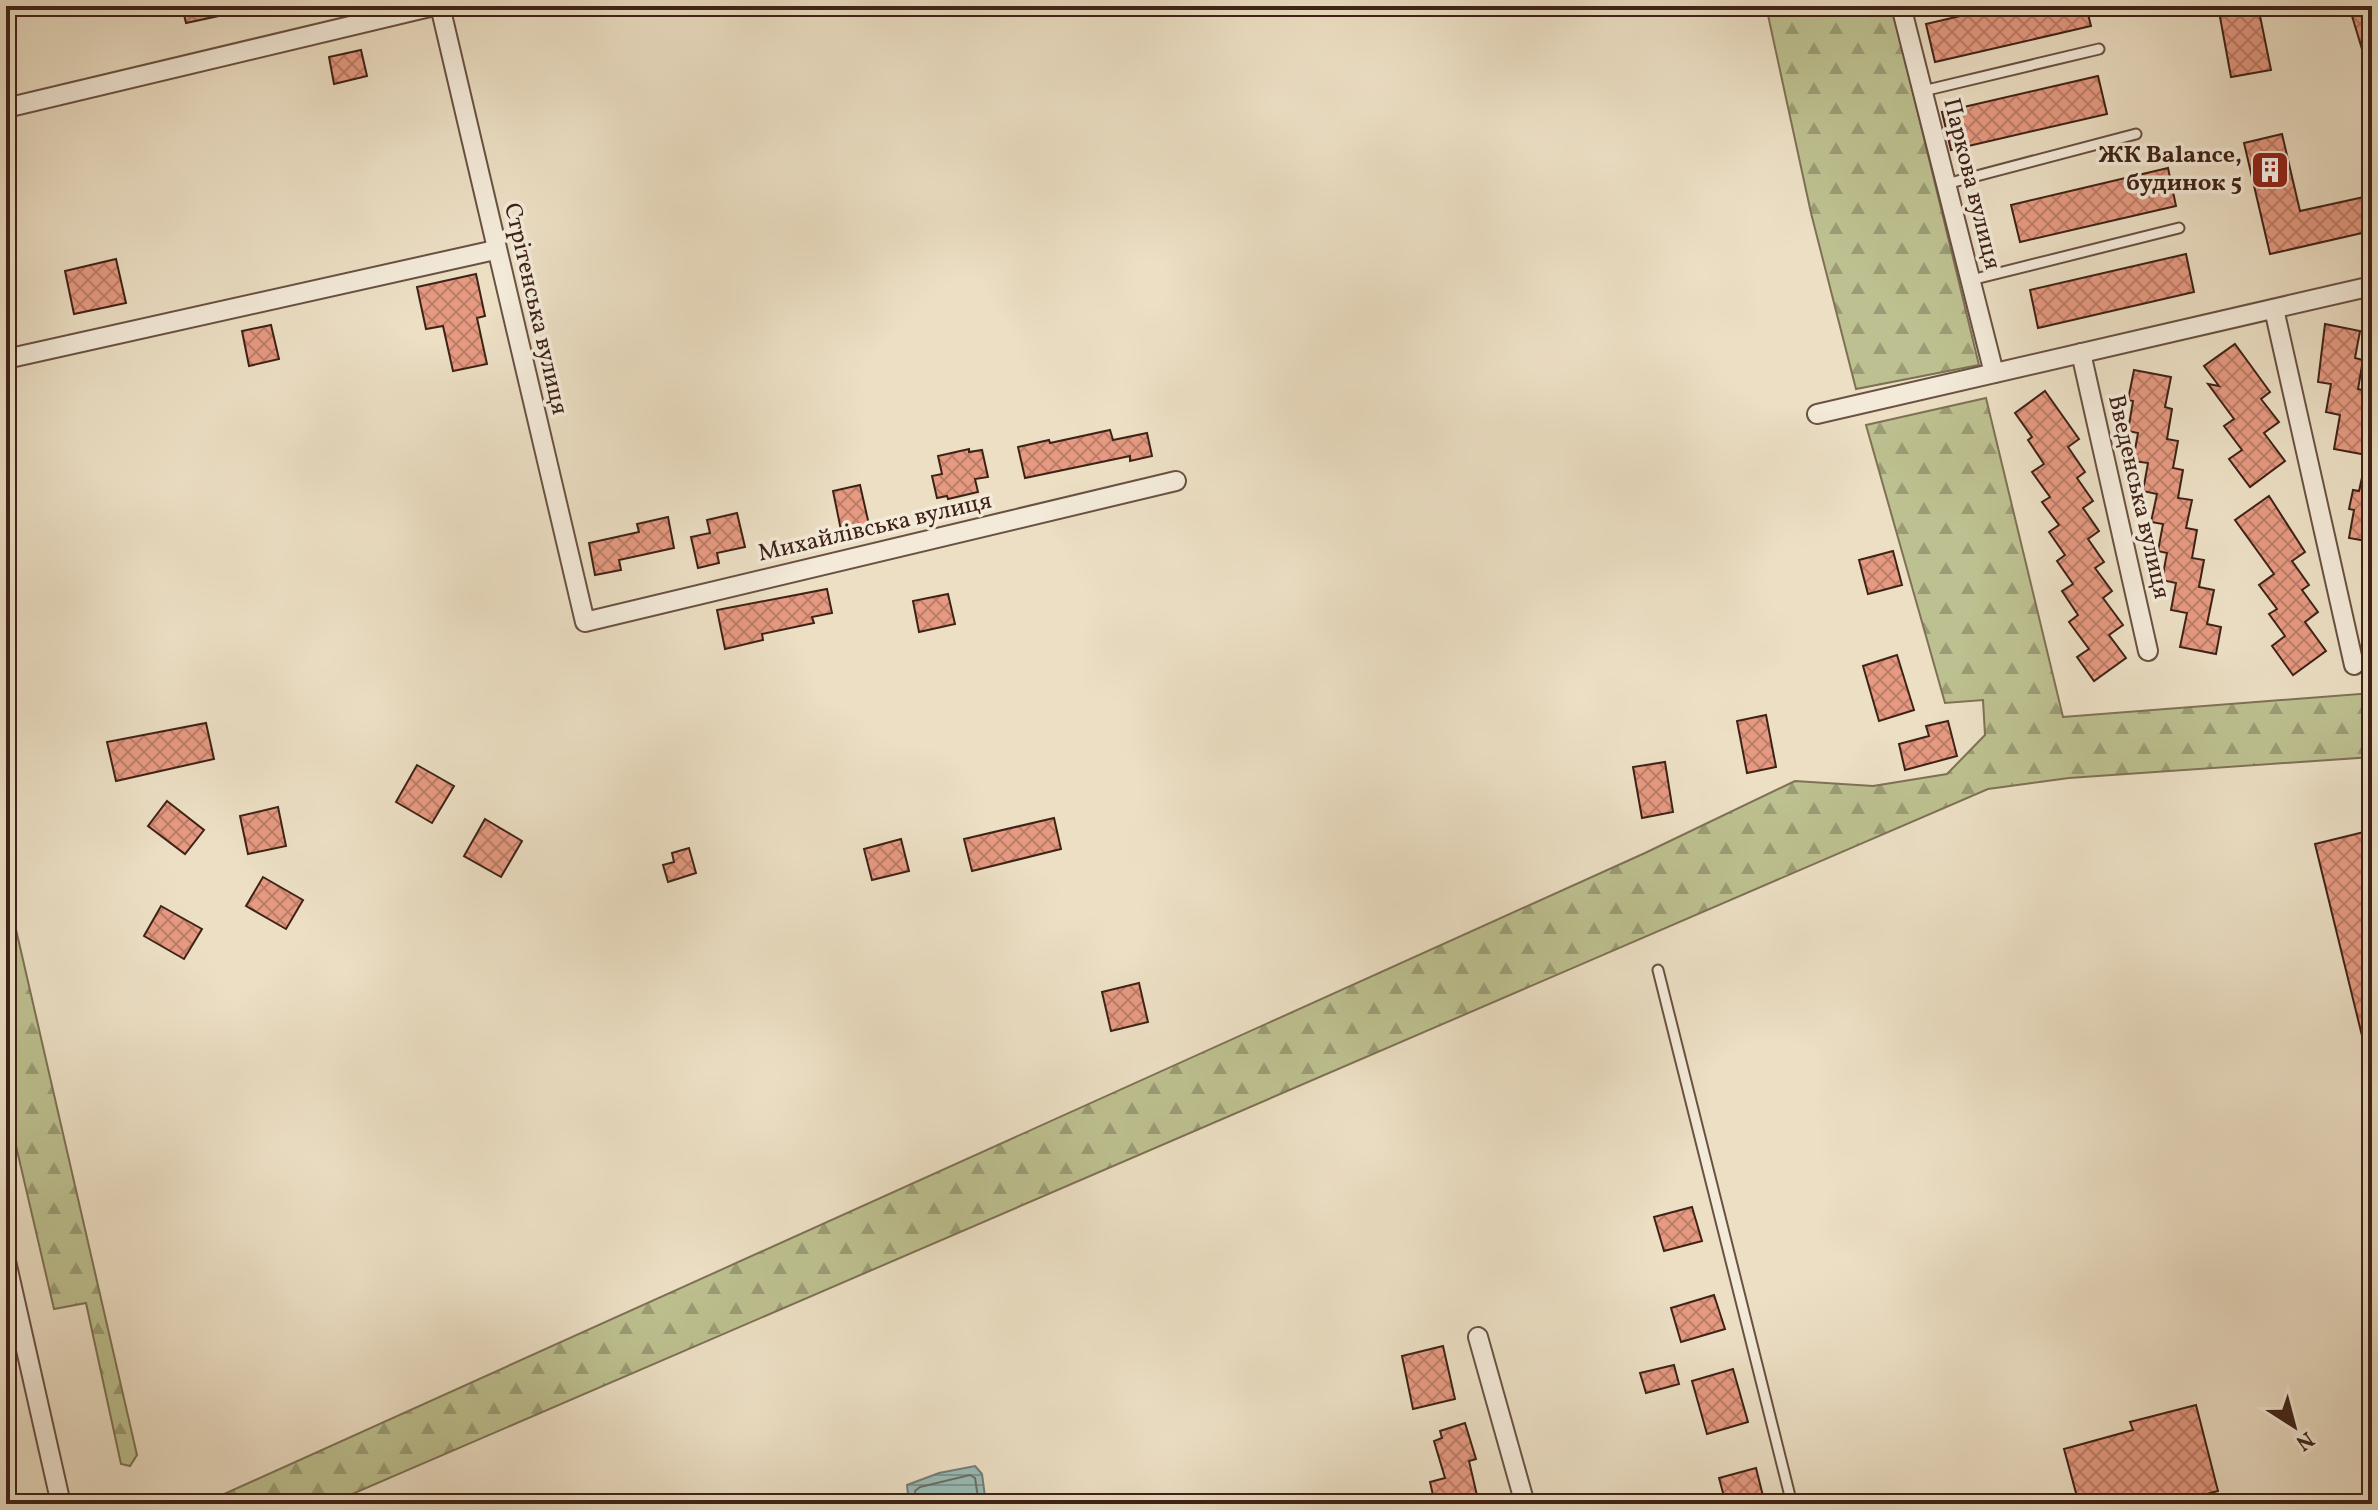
<svg xmlns="http://www.w3.org/2000/svg" width="2378" height="1510" font-family="Vollkorn,serif">
  <defs>
    <pattern id="forest-firs" width="22" height="20" patternUnits="userSpaceOnUse" patternTransform="scale(2)"><rect width="22" height="20" fill="#bdc090"/><path d="M5 1l3.5 6h-7zM16 11l3.5 6h-7z" fill="#9b9c75"/></pattern>
    <pattern id="water-rules" width="6" height="5" patternUnits="userSpaceOnUse" patternTransform="scale(2)"><rect width="6" height="5" fill="#99bcb6"/><path d="M0 2.5h6" fill="none" stroke="#7e9893"/></pattern>
    <pattern id="building-cross-hatch" width="8" height="8" patternUnits="userSpaceOnUse" patternTransform="scale(2)"><rect width="8" height="8" fill="#e69a81"/><path d="M0 0l8 8M0 8l8-8" fill="none" stroke="#bc7d69"/></pattern>
  </defs>
  <rect width="100%" height="100%" fill="#ecdfc4"/>
  <filter id="stains"><feTurbulence type="fractalNoise" baseFrequency=".0025" numOctaves="4"/><feColorMatrix values="0 0 0 0 .2 0 0 0 0 .09 0 0 0 0 .02 0 0 0 .5 -.17"/></filter>
  <radialGradient id="worn" r=".72"><stop offset=".6" stop-color="#630" stop-opacity="0"/><stop offset="1" stop-color="#630" stop-opacity=".3"/></radialGradient>
  <!-- forest -->
  <g fill="url(#forest-firs)" stroke="#7e7154" stroke-width="2">
    <path d="M1766 6H1892L1979 365 1856 389 1811 213Z"/>
    <path d="M1986 398 2063 717 2372 693V757L2069 778 1988 789 329 1504H202L1645 853 1795 781 1873 786 1947 774 1985 735 1983 700 1945 703 1866 425Z"/>
    <path d="M6 886 137 1455 130 1466 121 1464 86 1303 54 1309 6 1103Z"/>
  </g>
  <!-- water -->
  <path fill="url(#water-rules)" stroke="#757e76" stroke-width="2" d="M975 1466 982 1474 986 1504H909L907 1485 939 1473Z"/>
  <g fill="none" stroke-linecap="round" stroke-linejoin="round">
    <!-- shore -->
    <path stroke="#6c6f66" stroke-width="2" d="M916 1504 915 1491 920 1487 970 1475 975 1478 979 1504"/>
  </g>
  <!-- building -->
  <g fill="url(#building-cross-hatch)" stroke="#3f2217" stroke-width="2">
    <path d="M182 6H232L233 13 186 23Z"/>
    <path d="M2003 6H2086L2091 26 1935 62 1926 24Z"/>
    <path d="M2218 6H2258L2271 70 2231 77Z"/>
    <path d="M2349 6H2372V69H2368Z"/>
    <path d="M361 50 367 76 334 84 329 57Z"/>
    <path d="M2098 76 2107 114 1951 150 1942 112Z"/>
    <path d="M2282 134 2300 211 2364 197 2371 231 2270 254 2244 143Z"/>
    <path d="M2168 168 2176 206 2020 242 2011 205Z"/>
    <path d="M2186 254 2194 292 2038 328 2030 290Z"/>
    <path d="M116 259 126 303 74 314 65 271Z"/>
    <path d="M476 274 485 316 477 318 487 364 453 371 443 326 426 329 417 287Z"/>
    <path d="M2325 324 2360 331 2355 358 2363 360 2358 389 2370 392 2363 428 2372 430V456L2334 449 2340 415 2326 412 2331 384 2318 382Z"/>
    <path d="M271 325 279 359 249 366 242 331Z"/>
    <path d="M2235 344 2270 392 2261 399 2279 422 2264 433 2285 461 2250 487 2229 459 2242 450 2224 426 2234 419 2208 384 2219 386 2204 366Z"/>
    <path d="M2134 370 2171 377 2165 407 2172 409 2167 439 2178 441 2173 468 2183 470 2178 498 2192 500 2186 528 2197 530 2192 558 2204 560 2199 587 2214 590 2207 624 2221 627 2216 654 2180 647 2187 613 2171 610 2176 583 2162 580 2167 553 2158 551 2163 524 2151 522 2157 494 2143 491 2148 463 2133 461 2138 433 2128 431 2133 401 2128 400Z"/>
    <path d="M2045 391 2079 439 2068 447 2085 472 2077 478 2093 501 2083 508 2099 531 2088 539 2104 562 2095 568 2112 591 2103 598 2123 625 2109 635 2126 658 2094 681 2077 657 2089 649 2069 622 2078 615 2062 591 2073 584 2057 561 2065 555 2049 532 2059 525 2042 502 2050 497 2032 472 2044 464 2028 440 2032 437 2015 413Z"/>
    <path d="M1110 430 1113 440 1147 433 1152 456 1130 461V456L1025 478 1018 447 1049 440 1050 443Z"/>
    <path d="M969 449V452L982 450 988 477 975 479 978 492 948 499 947 496 937 498 932 476 942 474 938 456Z"/>
    <path d="M2365 464H2372V542L2349 538 2354 510 2349 509 2353 490 2359 491Z"/>
    <path d="M860 485 870 529 842 535 833 491Z"/>
    <path d="M2269 496 2305 552 2292 561 2309 585 2302 590 2318 612 2305 622 2326 651 2293 675 2272 646 2285 636 2269 614 2277 609 2259 585 2274 574 2235 520Z"/>
    <path d="M737 513 745 547 717 553 719 563 698 568 691 537 710 533 707 520Z"/>
    <path d="M668 517 674 548 619 560 621 570 595 575 589 543 639 532 637 524Z"/>
    <path d="M1893 551 1902 585 1868 594 1859 560Z"/>
    <path d="M827 589 832 613 812 617 814 623 762 634 763 640 725 649 717 610Z"/>
    <path d="M948 594 955 624 919 632 913 601Z"/>
    <path d="M1897 655 1914 710 1879 721 1863 666Z"/>
    <path d="M1766 715 1776 767 1747 773 1737 721Z"/>
    <path d="M1948 721 1957 756 1905 770 1899 744 1929 736 1926 726Z"/>
    <path d="M206 723 214 759 116 781 107 742Z"/>
    <path d="M1665 762 1673 812 1642 818 1633 767Z"/>
    <path d="M417 765 454 786 432 823 396 802Z"/>
    <path d="M167 801 204 830 185 854 148 826Z"/>
    <path d="M278 807 286 846 248 854 240 816Z"/>
    <path d="M1054 818 1061 849 972 871 964 839Z"/>
    <path d="M485 819 522 841 501 877 464 856Z"/>
    <path d="M2372 830V1051L2366 1052 2315 844Z"/>
    <path d="M901 839 909 871 872 880 864 849Z"/>
    <path d="M689 848 696 873 668 882 663 865 674 862 672 853Z"/>
    <path d="M263 877 303 900 286 929 246 906Z"/>
    <path d="M161 906 202 929 184 959 144 936Z"/>
    <path d="M1139 983 1148 1022 1111 1031 1102 992Z"/>
    <path d="M1692 1207 1702 1241 1664 1251 1654 1217Z"/>
    <path d="M1714 1295 1725 1329 1681 1342 1671 1308Z"/>
    <path d="M1443 1346 1455 1399 1413 1409 1402 1356Z"/>
    <path d="M1674 1365 1679 1384 1646 1393 1640 1373Z"/>
    <path d="M1733 1369 1748 1422 1707 1434 1692 1381Z"/>
    <path d="M2196 1405 2218 1491 2169 1504H2079L2064 1449 2133 1430 2130 1422Z"/>
    <path d="M1465 1423 1476 1459 1469 1461 1479 1504H1435L1430 1482 1445 1478 1434 1441 1442 1438 1440 1431Z"/>
    <path d="M1756 1468 1765 1504H1726L1719 1478Z"/>
  </g>
  <g fill="none" stroke-linecap="round" stroke-linejoin="round">
    <defs>
      <g id="service">
        <path d="M1923 91 2099 49"/>
        <path d="M1946 184 2136 134"/>
        <path d="M1971 280 2179 228"/>
        <path d="M1658 970 1792 1504"/>
      </g>
      <g id="minor">
        <path d="M440 6 585 622 1176 481"/>
        <path d="M1901 6 1994 373"/>
        <path d="M6 108 434 6"/>
        <path d="M2274 309 2354 665"/>
        <path d="M2081 353 2148 651"/>
        <path d="M6 359 495 250"/>
        <path d="M1817 414 2372 286"/>
        <path d="M6 1261 61 1504"/>
        <path d="M1478 1337 1525 1504"/>
      </g>
    </defs>
    <!-- service casing -->
    <use href="#service" stroke="#6a5142" stroke-width="13"/>
    <!-- minor casing -->
    <use href="#minor" stroke="#6a5142" stroke-width="22"/>
    <!-- service -->
    <use href="#service" stroke="#f3ead9" stroke-width="9"/>
    <!-- minor -->
    <use href="#minor" stroke="#f3ead9" stroke-width="18"/>
  </g>
  <!-- icons -->
  <defs>
    <symbol id="building-square" viewBox="-11 -11 22 22"><rect x="-9" y="-9" width="18" height="18" rx="4" fill="#8f2418" stroke="#f3ead9"/><path d="M-4-6H4V6H1V3H-1V6H-4ZM-2.5-4.3h1.7v1.8h-1.7ZM.8-4.3h1.7v1.8H.8ZM-2.5-1h1.7V.8h-1.7ZM.8-1h1.7V.8H.8Z" fill="#fff"/></symbol>
  </defs>
  <g fill-rule="evenodd">
    <use href="#building-square" x="2248" y="148" width="44" height="44"/>
  </g>
  <g text-anchor="middle" dominant-baseline="central" stroke-width="7" stroke-linejoin="round" paint-order="stroke">
    <!-- poi labels -->
    <g font-size="24" font-weight="bold" fill="#3f2217" stroke="#f3ead9" text-anchor="end">
      <text x="2242" y="156">ЖК Balance,<tspan x="2242" dy="28">будинок 5</tspan></text>
    </g>
    <!-- street labels -->
    <g font-size="24" fill="#3f2217" stroke="#f3ead9">
      <text transform="translate(1971 184) rotate(76)">Паркова вулиця</text>
      <text transform="translate(535 309) rotate(77)">Стрітенська вулиця</text>
      <text transform="translate(2138 497) rotate(77)">Введенська вулиця</text>
      <text transform="translate(875 528) rotate(-13)">Михайлівська вулиця</text>
    </g>
  </g>
  <!-- margin -->
  <rect width="2378" height="1510" fill="none" stroke="#ecdfc4" stroke-width="32"/>
  <rect x="8" y="8" width="2362" height="1494" fill="none" stroke="#3f2217" stroke-width="4"/>
  <rect x="16" y="16" width="2346" height="1478" fill="none" stroke="#3f2217" stroke-width="2"/>
  <!-- north arrow -->
  <g transform="translate(2294 1426) rotate(144)" stroke="#f3ead9" stroke-width="6" paint-order="stroke">
  <path d="M0-6L14 30L0 20L-14 30Z" fill="#3f2217"/>
  <text y="-12" font-size="22" font-weight="bold" text-anchor="middle" fill="#3f2217">N</text>
  </g>
  <rect width="100%" height="100%" filter="url(#stains)"/>
  <rect width="100%" height="100%" fill="url(#worn)"/>
</svg>
